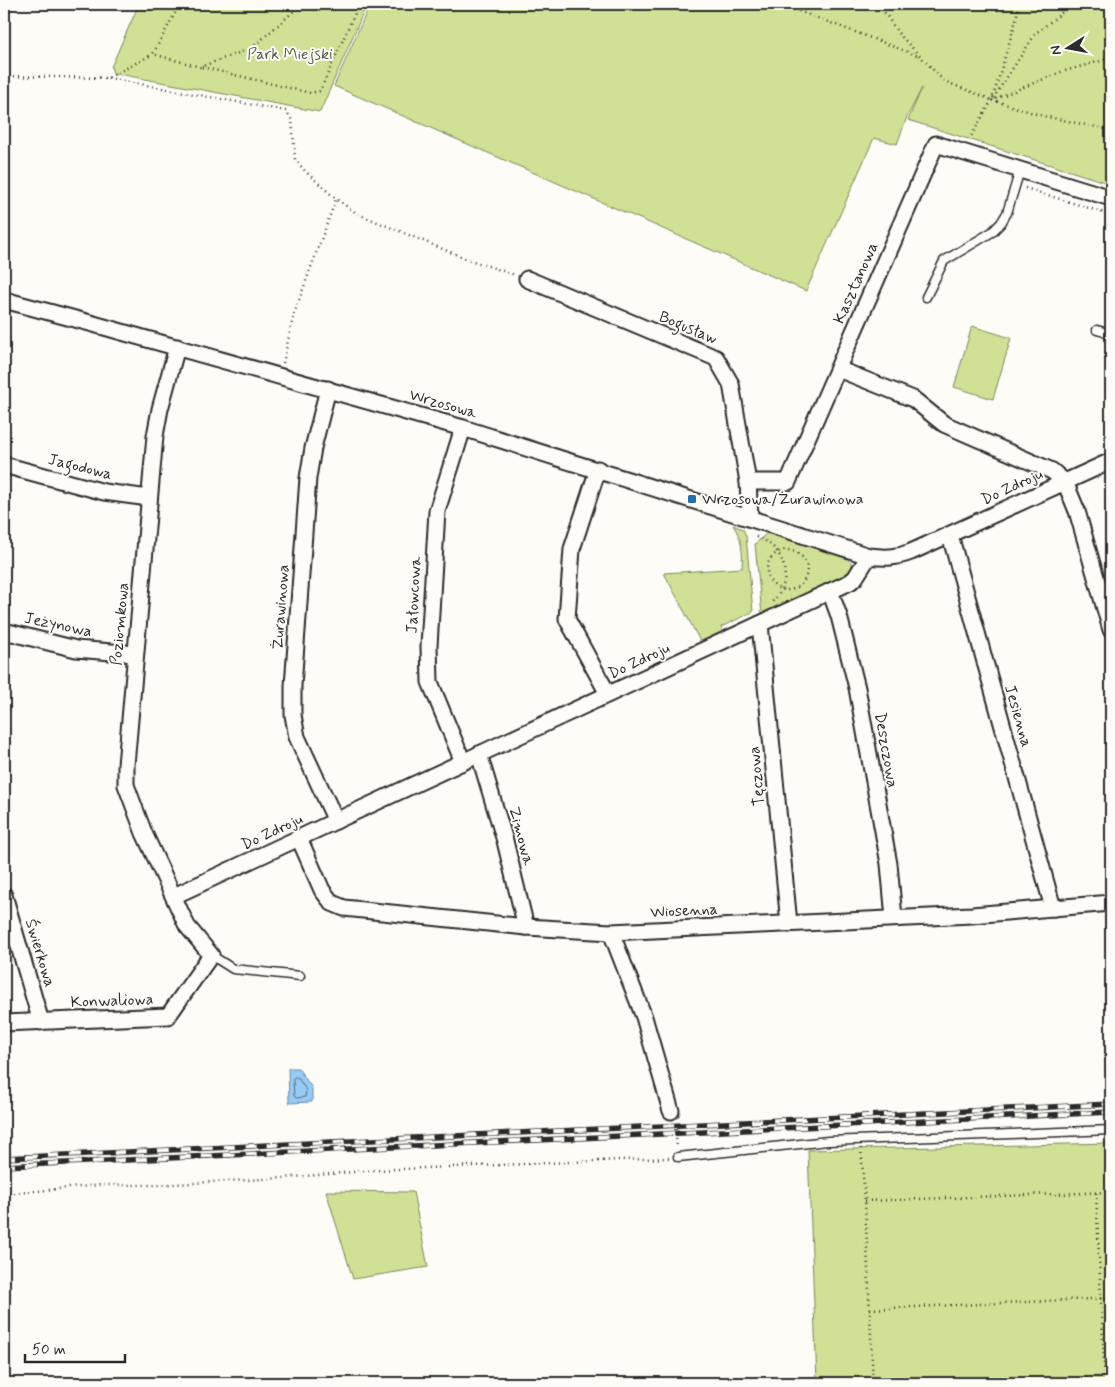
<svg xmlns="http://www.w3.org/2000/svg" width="1115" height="1387" font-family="Mynerve,sans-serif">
  <rect width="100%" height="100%" fill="#fdfcf7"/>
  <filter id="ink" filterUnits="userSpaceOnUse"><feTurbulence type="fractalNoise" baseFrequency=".02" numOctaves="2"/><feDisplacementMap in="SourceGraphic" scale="10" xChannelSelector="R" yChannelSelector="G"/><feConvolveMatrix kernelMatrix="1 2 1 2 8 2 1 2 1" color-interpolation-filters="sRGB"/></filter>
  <g filter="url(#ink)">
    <!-- green -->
    <g fill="#d0e094" stroke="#7e8660">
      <path d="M139 4H367L320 112 113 73 111 67Z"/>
      <path d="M370 4H1111V184L908 120 922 88 907 117 897 144 874 138 806 291 334 86Z"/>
      <path d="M972 326 1011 338 993 399 954 387Z"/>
      <path d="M733 525 743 529 746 536 753 612 721 627 723 633 701 643 664 573 742 568C743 551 742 539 733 525Z"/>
      <path d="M767 533 848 559 852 564 851 571 846 576 762 615 755 544Z"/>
      <path d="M1111 1143V1383H817L808 1150Z"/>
      <path d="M326 1191 413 1192 428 1267 353 1279Z"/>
    </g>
    <!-- water -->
    <path fill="#95cbf4" stroke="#6b8ba4" d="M288 1068H298L312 1088V1102L289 1103Z"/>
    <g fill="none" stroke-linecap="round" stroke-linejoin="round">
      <!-- shore -->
      <path stroke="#556b7b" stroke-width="1" d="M295 1077 298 1078 306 1090 305 1097 296 1098 294 1096 293 1079Z"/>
      <defs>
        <g id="service">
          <path d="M926 297 944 261 992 232 1001 223 1007 213 1020 170"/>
          <path d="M1097 330 1111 334"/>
          <path d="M211 955 233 969 300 976"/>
          <path d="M678 1157 828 1141 1111 1130"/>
        </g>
        <g id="minor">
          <path d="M527 279 716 358 731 384 748 482 750 518"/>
          <path d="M4 300 90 323 463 428 869 556C885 558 896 558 911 552L1111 461"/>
          <path d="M838 369 913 399 944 424 1052 471 1065 482 1077 511 1111 630"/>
          <path d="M328 389 313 448 308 478 293 686V715L297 737 336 821"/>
          <path d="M4 465 104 492 149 498"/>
          <path d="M598 469 572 549 567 619 608 694"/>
          <path d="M748 482H788L936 144 1111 198"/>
          <path d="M950 535 1053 908"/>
          <path d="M830 591 839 616 857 688 889 864 894 918"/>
          <path d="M760 624 789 924"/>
          <path d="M4 631 76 649 135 654"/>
          <path d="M479 754 505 841 526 927"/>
          <path d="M463 762 430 682 429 646 437 511 463 428"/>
          <path d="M299 838 322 890 332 903 344 908 526 927 611 932 972 915 1111 903"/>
          <path d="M4 895 41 1022"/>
          <path d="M174 896 850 582 855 578 869 556"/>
          <path d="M611 932 644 1017 671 1111"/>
          <path d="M4 1023 168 1016 211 955 187 926 144 833 126 785V765L155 436 160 409 177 347"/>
        </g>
      </defs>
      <!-- service casing -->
      <use href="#service" stroke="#2b2b2b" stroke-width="11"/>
      <!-- minor casing -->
      <use href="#minor" stroke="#2b2b2b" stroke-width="19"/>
      <!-- path -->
      <g stroke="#2b2b2b" stroke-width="2.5" stroke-dasharray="1 4" stroke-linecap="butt">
        <path d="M180 4 153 54 200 67 252 48 294 11 296 4"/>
        <path d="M780 4 919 56"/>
        <path d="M879 4 898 33 944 81 992 100 1036 33 1073 4"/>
        <path d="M1019 4 1016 20 992 100 1043 116 1111 130"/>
        <path d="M202 67 310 93 320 91 359 4"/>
        <path d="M4 76 108 78 153 54"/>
        <path d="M108 78 286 111 292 120 295 159 305 171 336 199 358 214 467 259 515 275"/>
        <path d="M969 140 992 100 1061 72 1111 58"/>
        <path d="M1025 188 1111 215"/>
        <path d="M283 363 294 314 336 199"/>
        <path d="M756 537C785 546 795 581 772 602"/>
        <circle cx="787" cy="570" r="20"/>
        <path d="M675 1124 677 1148"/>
        <path d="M861 1148 865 1201 873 1383"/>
        <path d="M1096 1193 1105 1383"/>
        <path d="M4 1194 100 1185H157L283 1178 377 1170 669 1158"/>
        <path d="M865 1201 1111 1192"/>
        <path d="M870 1309 1111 1298"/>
      </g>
      <!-- service -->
      <use href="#service" stroke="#fdfcf7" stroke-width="8"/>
      <!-- minor -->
      <use href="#minor" stroke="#fdfcf7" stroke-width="15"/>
      <defs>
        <g id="rail">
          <path d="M4 1158 1111 1104"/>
          <path d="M4 1166 1111 1112"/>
        </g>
      </defs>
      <!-- rail casing -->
      <use href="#rail" stroke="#2b2b2b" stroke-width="5.5"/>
      <!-- rail -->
      <use href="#rail" stroke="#fdfcf7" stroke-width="4" stroke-dasharray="11" stroke-linecap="butt"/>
    </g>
  </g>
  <!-- markers -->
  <rect fill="#1f6fb2" stroke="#fdfcf7" stroke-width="2" x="687" y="494" width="10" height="10" rx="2.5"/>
  <g text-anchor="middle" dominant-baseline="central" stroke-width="4" stroke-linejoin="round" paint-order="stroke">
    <!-- park labels -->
    <g font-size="16" fill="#545845" stroke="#fdfcf7">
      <text x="290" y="54">Park Miejski</text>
    </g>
    <!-- street labels -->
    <g font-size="16" fill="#2b2b2b" stroke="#fdfcf7">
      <text transform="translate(856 283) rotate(-66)">Kasztanowa</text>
      <text transform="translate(688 328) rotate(23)">Bogusław</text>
      <text transform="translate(443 404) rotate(16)">Wrzosowa</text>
      <text transform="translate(80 467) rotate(14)">Jagodowa</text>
      <text transform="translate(1012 487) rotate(-25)">Do Zdroju</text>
      <text transform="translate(414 595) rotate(-87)">Jałowcowa</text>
      <text transform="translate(281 607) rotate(-86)">Żurawinowa</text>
      <text transform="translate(120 624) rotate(-85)">Poziomkowa</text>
      <text transform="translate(58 625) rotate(12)">Jeżynowa</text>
      <text transform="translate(639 661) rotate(-25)">Do Zdroju</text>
      <text transform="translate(1018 716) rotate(74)">Jesienna</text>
      <text transform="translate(886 750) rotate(80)">Deszczowa</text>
      <text transform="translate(757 776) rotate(-95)">Tęczowa</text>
      <text transform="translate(272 832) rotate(-25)">Do Zdroju</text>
      <text transform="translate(521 836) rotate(75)">Zimowa</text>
      <text transform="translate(684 911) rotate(-3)">Wiosenna</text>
      <text transform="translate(40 953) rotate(73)">Świerkowa</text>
      <text transform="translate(112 1001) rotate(-2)">Konwaliowa</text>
    </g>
    <!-- poi labels -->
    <g font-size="16" fill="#2b2b2b" stroke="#fdfcf7" text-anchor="start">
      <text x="702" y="499">Wrzosowa/Żurawinowa</text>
    </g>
  </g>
  <!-- margin -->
  <rect width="1115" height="1387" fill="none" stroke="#fdfcf7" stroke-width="20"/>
  <rect x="10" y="10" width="1095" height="1367" fill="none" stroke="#2b2b2b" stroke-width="2" filter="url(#ink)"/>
  <!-- north arrow -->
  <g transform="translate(1068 48) rotate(259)" stroke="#fdfcf7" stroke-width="4" paint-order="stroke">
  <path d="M0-4L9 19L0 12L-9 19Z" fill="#2b2b2b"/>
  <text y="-8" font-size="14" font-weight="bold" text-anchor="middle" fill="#2b2b2b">N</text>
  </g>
  <!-- scale -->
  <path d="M25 1354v8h100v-8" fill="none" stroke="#2b2b2b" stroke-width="2.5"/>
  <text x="32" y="1354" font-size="15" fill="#2b2b2b" stroke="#fdfcf7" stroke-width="4" paint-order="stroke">50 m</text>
</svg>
